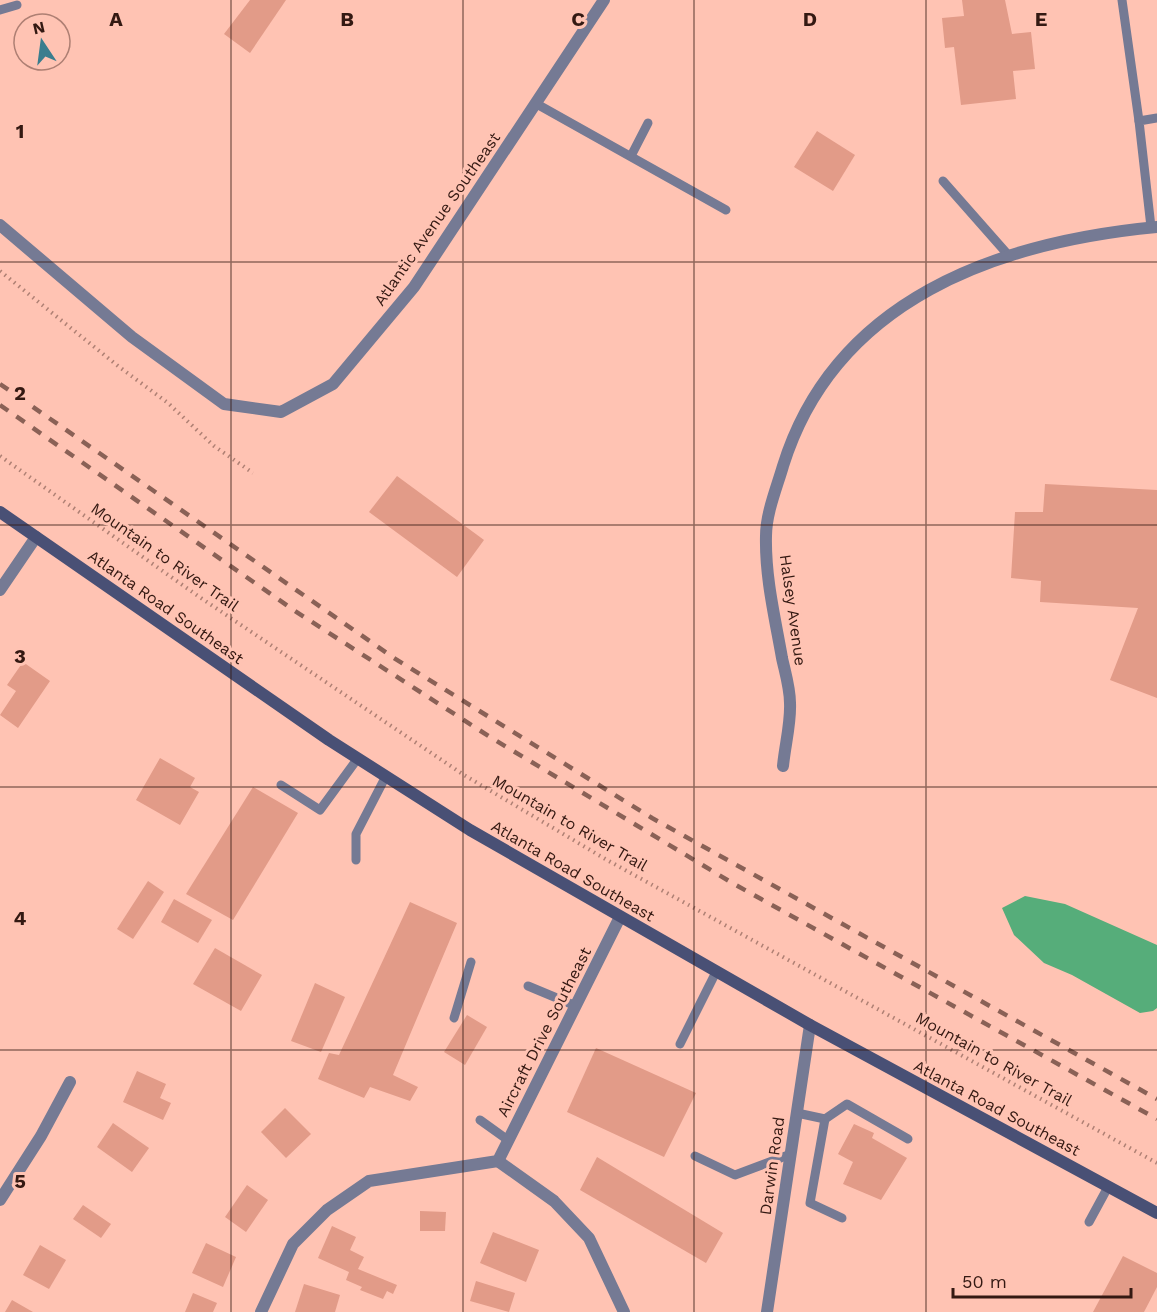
<svg xmlns="http://www.w3.org/2000/svg" width="1157" height="1312" font-family="'Work Sans',sans-serif">
  <rect width="100%" height="100%" fill="#ffc3b3"/>
  <!-- water -->
  <path fill="#56ad7a" d="M1025 896 1065 904 1157 945V1008L1153 1011 1140 1013 1072 975 1044 963 1014 935 1002 908Z"/>
  <!-- building -->
  <g fill="#e29b88">
    <path d="M250 0H286L250 53 224 34Z"/>
    <path d="M962 0H1005L1012 34 1031 32 1035 69 1013 71 1016 99 961 105 954 47 945 48 942 18 964 16Z"/>
    <path d="M817 131 855 155 833 191 794 167Z"/>
    <path d="M397 476 484 540 457 577 369 512Z"/>
    <path d="M1045 484 1157 490V698L1110 680 1138 608 1040 602 1041 581 1011 578 1015 512H1043Z"/>
    <path d="M23 662 50 681 18 728 0 715 16 691 7 685Z"/>
    <path d="M160 758 195 778 190 787 199 792 180 825 136 800Z"/>
    <path d="M253 787 298 813 233 920 186 894Z"/>
    <path d="M148 881 164 892 133 939 117 929Z"/>
    <path d="M174 899 212 920 198 943 161 922Z"/>
    <path d="M410 902 457 923 393 1075 418 1087 410 1101 370 1087 364 1098 318 1079 329 1053 339 1055Z"/>
    <path d="M215 948 262 975 241 1011 193 984Z"/>
    <path d="M315 983 345 997 321 1052 291 1041Z"/>
    <path d="M467 1015 487 1027 465 1065 444 1052Z"/>
    <path d="M596 1048 696 1093 664 1157 567 1112Z"/>
    <path d="M137 1071 166 1084 160 1098 171 1103 163 1120 123 1102Z"/>
    <path d="M285 1108 311 1134 286 1158 261 1132Z"/>
    <path d="M113 1123 149 1148 132 1172 97 1147Z"/>
    <path d="M854 1124 874 1133 872 1138 907 1158 881 1200 843 1184 853 1162 838 1154Z"/>
    <path d="M597 1157 723 1233 706 1263 580 1190Z"/>
    <path d="M247 1185 268 1200 246 1232 225 1217Z"/>
    <path d="M83 1205 111 1224 101 1238 73 1219Z"/>
    <path d="M420 1211 446 1212 445 1231H420Z"/>
    <path d="M332 1226 356 1237 350 1250 364 1257 358 1269 397 1285 393 1294 387 1291 383 1299 360 1290 362 1287 346 1280 349 1272 318 1258Z"/>
    <path d="M493 1232 539 1250 526 1282 480 1263Z"/>
    <path d="M206 1243 236 1257 223 1287 192 1273Z"/>
    <path d="M40 1245 66 1260 49 1289 23 1275Z"/>
    <path d="M1123 1256 1157 1273V1287L1144 1312H1093Z"/>
    <path d="M476 1281 515 1293 509 1312 470 1301Z"/>
    <path d="M304 1284 340 1295 335 1312H295Z"/>
    <path d="M193 1293 217 1303 213 1312H185Z"/>
    <path d="M12 1300 33 1312H5Z"/>
  </g>
  <g fill="none" stroke-linecap="round" stroke-linejoin="round">
    <!-- path -->
    <g stroke="#af8074" stroke-width="4" stroke-dasharray="1.5 4.5" stroke-linecap="butt">
      <path d="M0 271 118 366 168 403 214 446 253 473"/>
      <path d="M0 456 198 596 464 775 607 860 1157 1163"/>
    </g>
    <!-- service -->
    <g stroke="#757a94" stroke-width="9">
      <path d="M1122 0 1139 121"/>
      <path d="M0 10 17 5"/>
      <path d="M535 103 726 210"/>
      <path d="M631 156 648 123"/>
      <path d="M943 181 1010 257"/>
      <path d="M1151 227 1139 121 1157 118"/>
      <path d="M281 785 320 810 358 758"/>
      <path d="M356 860V834L386 776"/>
      <path d="M528 986 576 1006"/>
      <path d="M454 1018 471 962"/>
      <path d="M680 1044 716 972"/>
      <path d="M797 1113 825 1119 847 1104 908 1139"/>
      <path d="M825 1119 810 1203 842 1218"/>
      <path d="M480 1120 508 1140"/>
      <path d="M695 1156 735 1175 791 1154"/>
      <path d="M1089 1222 1108 1187"/>
    </g>
    <!-- minor -->
    <g stroke="#757a94" stroke-width="12">
      <path d="M0 590 36 537"/>
      <path d="M783 766C785 745 791 723 790 703 790 688 785 672 782 658 775 618 765 577 766 536 766 513 777 487 783 466 835 299 998 242 1157 227"/>
      <path d="M498 1161 554 1201 589 1238 624 1312"/>
      <path d="M0 1200 41 1136 70 1082"/>
      <path d="M261 1312 293 1244 327 1210 369 1181 498 1161 620 917"/>
      <path d="M767 1312 810 1025"/>
    </g>
    <!-- tertiary -->
    <path stroke="#757a94" stroke-width="12" d="M0 225 132 337 224 404 281 412 333 384 414 287 604 0"/>
    <!-- secondary -->
    <path stroke="#495075" stroke-width="12" d="M0 512 329 740 470 830 810 1025 1157 1213"/>
    <!-- rail -->
    <g stroke="#8a6156" stroke-width="4.5" stroke-dasharray="10 10" stroke-linecap="butt">
      <path d="M0 384 394 658 652 818 1157 1099"/>
      <path d="M0 405 295 611 490 737 734 884 1157 1119"/>
    </g>
  </g>
  <!-- grid -->
  <path fill="none" stroke="#341912" stroke-width="1.5" stroke-opacity="0.55" d="M231 0V1312M463 0V1312M694 0V1312M926 0V1312M0 262H1157M0 525H1157M0 787H1157M0 1050H1157"/>
  <g text-anchor="middle" dominant-baseline="central" stroke-width="6" stroke-linejoin="round" paint-order="stroke">
    <!-- street labels -->
    <g font-size="16" fill="#341912" stroke="#ffc3b3">
      <text transform="translate(437 219) rotate(-55)">Atlantic Avenue Southeast</text>
      <text transform="translate(165 557) rotate(35)">Mountain to River Trail</text>
      <text transform="translate(166 607) rotate(35)">Atlanta Road Southeast</text>
      <text transform="translate(793 610) rotate(82)">Halsey Avenue</text>
      <text transform="translate(570 823) rotate(30)">Mountain to River Trail</text>
      <text transform="translate(573 871) rotate(30)">Atlanta Road Southeast</text>
      <text transform="translate(544 1032) rotate(-63)">Aircraft Drive Southeast</text>
      <text transform="translate(994 1059) rotate(29)">Mountain to River Trail</text>
      <text transform="translate(997 1108) rotate(28)">Atlanta Road Southeast</text>
      <text transform="translate(772 1166) rotate(-82)">Darwin Road</text>
    </g>
  </g>
  <g font-size="20" text-anchor="middle" font-weight="bold" fill="#341912" stroke="#ffc3b3" stroke-width="6" stroke-linejoin="round" paint-order="stroke">
    <text x="116" y="26">A</text>
    <text x="347" y="26">B</text>
    <text x="578" y="26">C</text>
    <text x="810" y="26">D</text>
    <text x="1041" y="26">E</text>
    <text x="20" y="138">1</text>
    <text x="20" y="400">2</text>
    <text x="20" y="663">3</text>
    <text x="20" y="925">4</text>
    <text x="20" y="1188">5</text>
  </g>
  <!-- north arrow -->
  <g transform="translate(42 42) rotate(347)"><circle r="28" fill="#ffc3b3" stroke="#ae7f73" stroke-width="1.5"/>
  <path d="M0-4.5L10 22L0 15L-10 22Z" fill="#3a7d8e"/>
  <text y="-9" font-size="16" font-weight="bold" text-anchor="middle" fill="#341912">N</text>
  </g>
  <!-- scale -->
  <path d="M953 1288v9h178v-9" fill="none" stroke="#341912" stroke-width="3"/>
  <text x="962" y="1288" font-size="18" fill="#341912" stroke="#ffc3b3" stroke-width="4.5" paint-order="stroke">50 m</text>
</svg>
